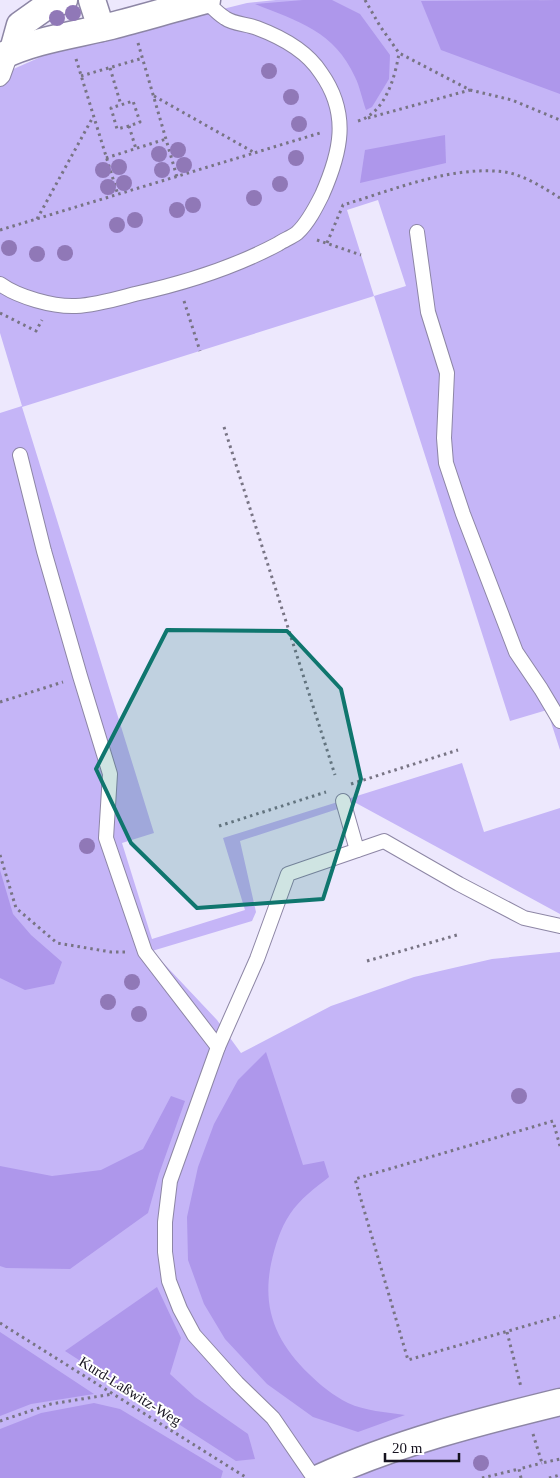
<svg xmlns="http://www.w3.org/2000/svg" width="560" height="1478" font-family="'Times New Roman',serif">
  <rect width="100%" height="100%" fill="#ede8fd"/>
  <!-- green -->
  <path fill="#c5b5f7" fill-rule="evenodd" d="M276 0H539L560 22V750L547 710 510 721 374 296 22 407 154 833 122 843 152 939 245 910 223 838 462 763 484 832 560 808V914L356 803 240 841 256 912 252 921 152 951 217 1020 241 1053 331 1006 414 977 492 959 560 952V1478H0V413L22 406 0 333V75L54 51 247 3ZM378 200 406 286 374 296 347 210Z"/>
  <!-- forest -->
  <g fill="#ae97eb">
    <path d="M303 0H332L360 14 390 55 389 79 372 107 366 110C362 99 360 87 355 77 335 32 298 21 255 4Z"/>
    <path d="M560 0V94L441 50 421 1Z"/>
    <path d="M445 135 446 163 360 183 365 150Z"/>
    <path d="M0 870 13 914 31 935 62 962 54 984 25 990 0 978Z"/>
    <path d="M266 1052 303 1165 324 1161 329 1177C315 1188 300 1199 290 1214 280 1229 275 1246 271 1264 262 1309 276 1342 309 1374 320 1385 334 1396 348 1403 365 1411 386 1412 405 1415L358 1432 313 1417 267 1384 225 1339 204 1304 188 1260 187 1217 198 1167 214 1124 238 1080Z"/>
    <path d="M171 1096 185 1101 159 1174 148 1213 70 1269 6 1268 0 1266V1166L52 1176 101 1170 143 1149Z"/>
    <path d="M157 1287 181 1338 170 1374 195 1397 248 1434 255 1459 236 1461 65 1351Z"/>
    <path d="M0 1332 94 1394 31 1404 0 1416Z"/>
    <path d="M94 1403 120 1409 223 1471 221 1478H0V1429L41 1413Z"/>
  </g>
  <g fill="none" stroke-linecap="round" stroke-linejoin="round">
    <defs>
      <g id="lane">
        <path d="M0 79 3 76 12 51"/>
        <path d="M417 232 428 312 447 373 444 438 446 463 463 514 516 652 541 689 560 721"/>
        <path d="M0 284C18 297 53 307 76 306 96 305 116 299 135 294 185 283 233 268 278 244 284 240 292 237 297 233 308 223 316 207 322 195 341 152 350 114 321 73 307 51 281 37 257 28 247 24 233 24 225 18 217 13 211 6 205 0"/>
        <path d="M20 455 44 551 80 676 110 774 106 838 145 952 218 1047"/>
        <path d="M343 801 357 850"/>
        <path d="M314 1478 273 1418 237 1383 194 1335 180 1309 169 1281 165 1252V1222L170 1181 218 1047 257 959 288 874 384 841 459 884 524 918 560 926"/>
      </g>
      <g id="street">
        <path d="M92 0 101 28"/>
        <path d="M13 50 20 25 44 8 64 0"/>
        <path d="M0 57C34 40 74 35 111 26 143 18 175 8 207 0"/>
        <path d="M319 1478C396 1443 478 1422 560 1402"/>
      </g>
    </defs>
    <!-- lane casing -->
    <use href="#lane" stroke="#8d86a5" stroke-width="16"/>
    <!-- street casing -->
    <use href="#street" stroke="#8d86a5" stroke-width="29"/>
    <!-- path -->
    <g stroke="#787484" stroke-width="3" stroke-dasharray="2.5 4" stroke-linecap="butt">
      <path d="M365 0 380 26 399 53 470 90 512 100 560 120"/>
      <path d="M138 43 177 177"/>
      <path d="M76 59 118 195"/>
      <path d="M110 68 121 105"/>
      <path d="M81 76 143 58"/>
      <path d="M154 96 255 153"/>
      <path d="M368 118 470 90"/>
      <path d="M358 121C385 113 395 78 399 53"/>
      <path d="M129 126 117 129 111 108 133 101 140 122 129 126 136 149"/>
      <path d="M106 158 166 139"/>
      <path d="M37 219 93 117"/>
      <path d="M0 230 320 133"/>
      <path d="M317 240 361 255"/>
      <path d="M327 243 343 205C393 190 452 165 505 172 524 175 544 188 560 198"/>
      <path d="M184 301 200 351"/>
      <path d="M0 313 36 331 42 320"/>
      <path d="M224 427 335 775"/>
      <path d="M0 702 63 682"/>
      <path d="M351 784 458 750"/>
      <path d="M219 826 326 792"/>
      <path d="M0 855 16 908 57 943 111 952H126"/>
      <path d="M367 961 457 935"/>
      <path d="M560 1146 553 1121 355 1179 408 1360 560 1316"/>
      <path d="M0 1323 247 1478"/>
      <path d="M507 1332 521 1387"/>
      <path d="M0 1421 51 1404 113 1394"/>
      <path d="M533 1434 542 1463 560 1459"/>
      <path d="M482 1478 519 1469"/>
      <path d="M521 1478 519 1469 542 1463"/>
      <path d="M549 1478 560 1475"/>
    </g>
    <!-- lane -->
    <use href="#lane" stroke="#fff" stroke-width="14"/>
    <!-- street -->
    <use href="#street" stroke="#fff" stroke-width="26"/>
  </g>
  <!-- trees -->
  <g fill="#9078b7">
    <circle cx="73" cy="13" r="8"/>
    <circle cx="57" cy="18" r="8"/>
    <circle cx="269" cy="71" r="8"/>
    <circle cx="291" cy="97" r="8"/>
    <circle cx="299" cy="124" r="8"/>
    <circle cx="178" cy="150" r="8"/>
    <circle cx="159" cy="154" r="8"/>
    <circle cx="296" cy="158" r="8"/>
    <circle cx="184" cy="165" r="8"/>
    <circle cx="119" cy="167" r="8"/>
    <circle cx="103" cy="170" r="8"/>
    <circle cx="162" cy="170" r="8"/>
    <circle cx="124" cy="183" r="8"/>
    <circle cx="280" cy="184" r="8"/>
    <circle cx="108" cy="187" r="8"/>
    <circle cx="254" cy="198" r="8"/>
    <circle cx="193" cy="205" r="8"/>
    <circle cx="177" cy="210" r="8"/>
    <circle cx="135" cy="220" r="8"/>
    <circle cx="117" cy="225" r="8"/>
    <circle cx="9" cy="248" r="8"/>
    <circle cx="65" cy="253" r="8"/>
    <circle cx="37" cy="254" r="8"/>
    <circle cx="87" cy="846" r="8"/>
    <circle cx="132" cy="982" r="8"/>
    <circle cx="108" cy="1002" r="8"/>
    <circle cx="139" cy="1014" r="8"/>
    <circle cx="519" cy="1096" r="8"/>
    <circle cx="481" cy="1463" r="8"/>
  </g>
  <!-- marked area -->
  <path fill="#0f766e" fill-opacity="0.2" stroke="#0f766e" stroke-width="4" stroke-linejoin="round" d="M167 630 287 631 341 689 361 779 323 899 197 908 131 843 96 769Z"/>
  <g text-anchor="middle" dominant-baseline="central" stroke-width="4" stroke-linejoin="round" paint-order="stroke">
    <!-- street labels -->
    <g font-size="15" fill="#16131f" stroke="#fff">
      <text transform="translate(130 1391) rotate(32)">Kurd-Laßwitz-Weg</text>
    </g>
  </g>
  <!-- scale -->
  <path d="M385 1453v8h74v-8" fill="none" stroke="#16131f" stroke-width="2.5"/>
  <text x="392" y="1453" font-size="15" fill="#16131f" stroke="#ffffff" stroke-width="4" paint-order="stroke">20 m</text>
</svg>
